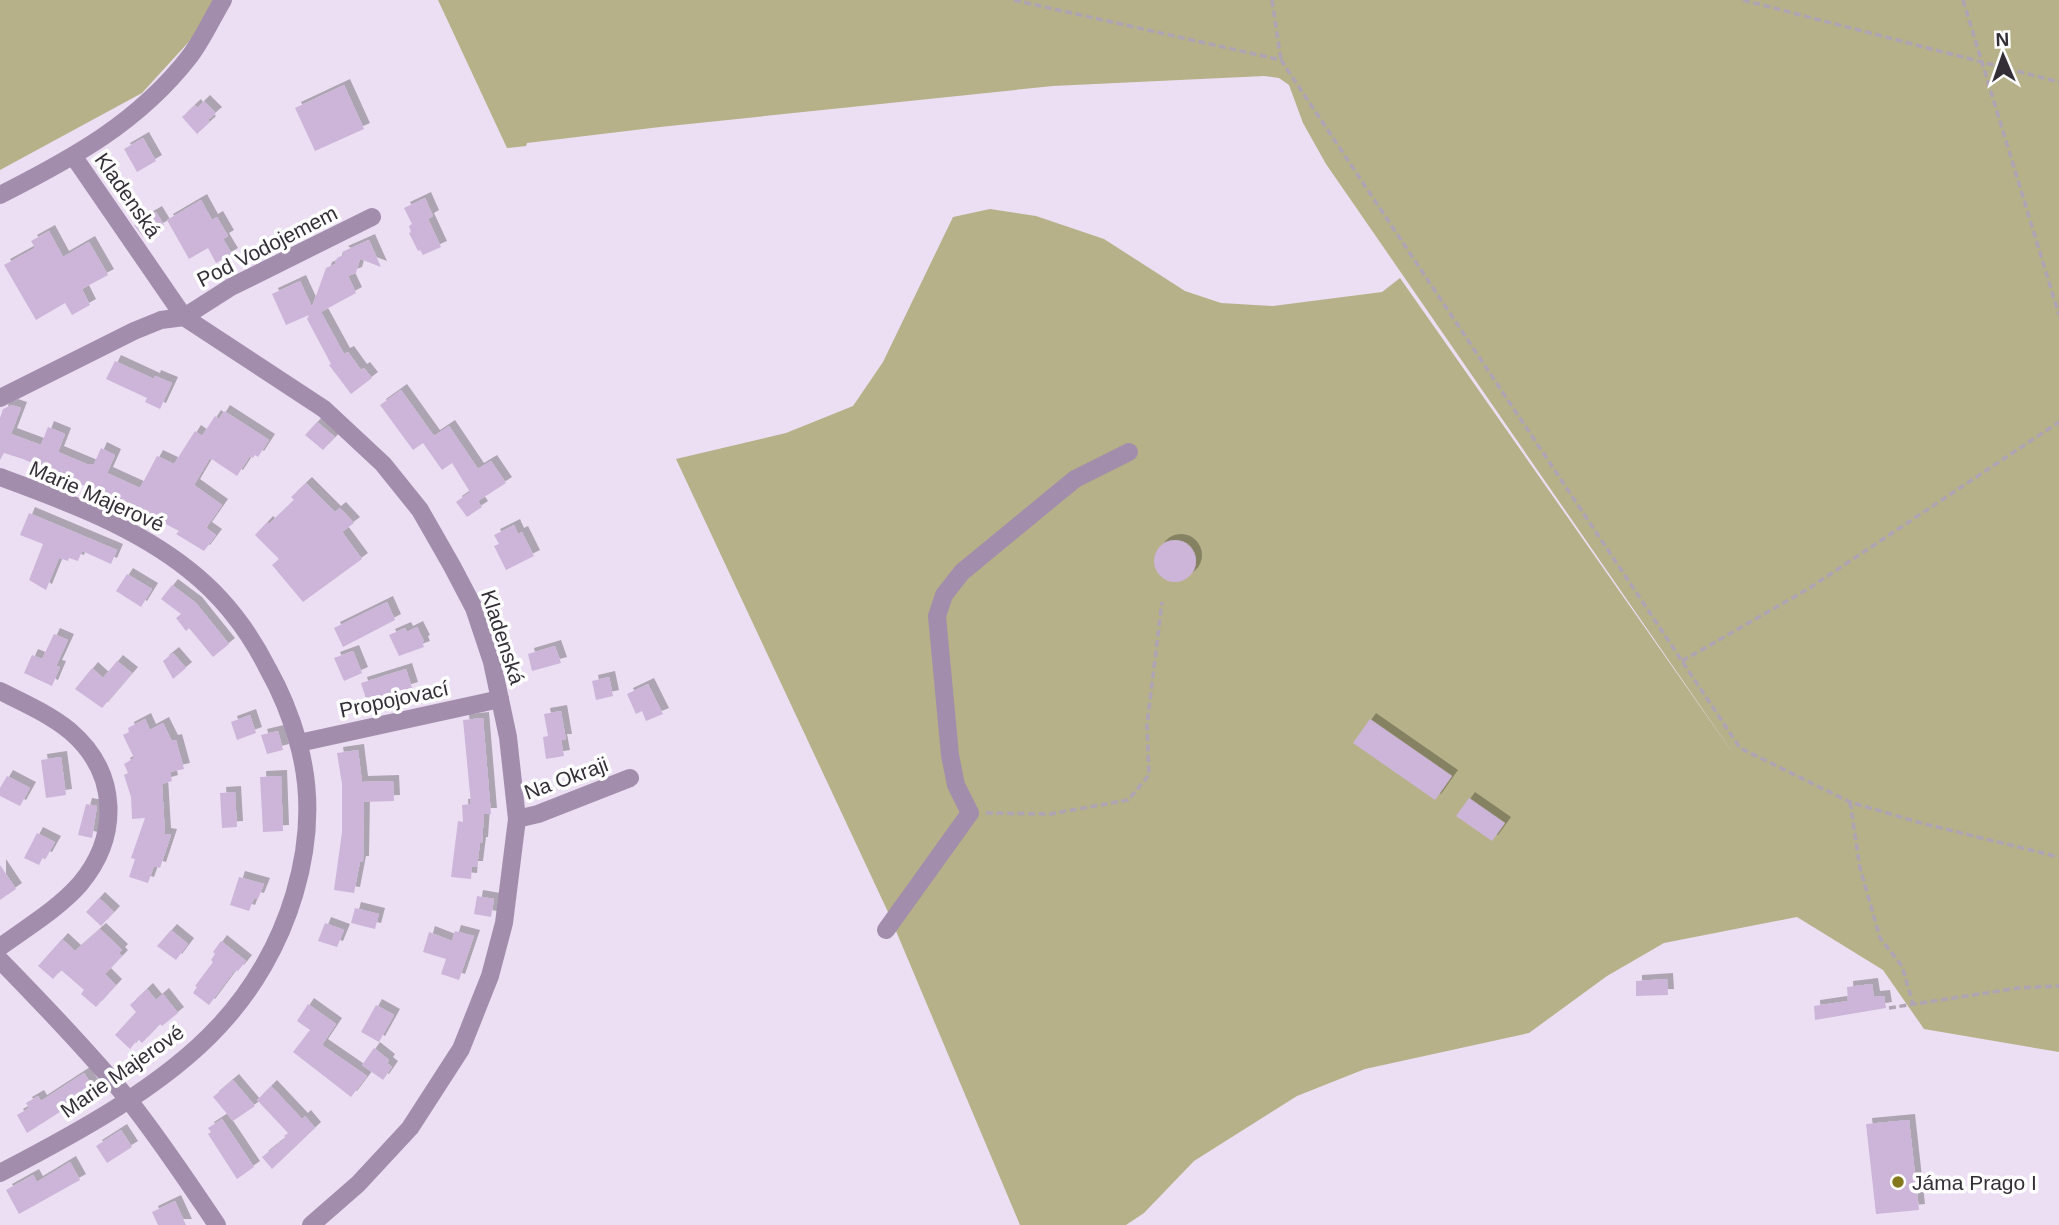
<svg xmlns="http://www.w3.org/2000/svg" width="2059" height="1225" font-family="Arial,sans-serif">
  <defs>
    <filter id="shadow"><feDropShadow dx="6" dy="-6" stdDeviation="0" flood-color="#0004"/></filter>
  </defs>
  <rect width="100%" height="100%" fill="#ecdff3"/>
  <!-- forest -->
  <g fill="#b6b188">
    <path d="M0 0H227L142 93 0 170Z"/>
    <path d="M438 0H2059V1052L1924 1029 1883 970 1797 917 1664 943 1607 976 1529 1033 1365 1069 1297 1096 1194 1161 1144 1213 1126 1225H1020L888 912 676 459 786 433 853 406 883 362 953 217 990 209 1036 216 1104 239 1185 291 1221 303 1273 306 1382 292 1400 278 1737 759 1326 164 1303 123 1289 85 1279 78 1264 76 1053 86 660 127 527 143 526 146 507 148Z"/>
  </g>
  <!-- building -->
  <g fill="#ccb5d9" filter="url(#shadow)">
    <path d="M344 85 364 129 315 151 295 108Z"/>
    <path d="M204 101 216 113 208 120 210 122 197 134 182 117 195 105 197 108Z"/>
    <path d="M143 138 156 161 137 172 124 149Z"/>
    <path d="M425 198 433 216 428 219 441 247 423 255 420 250 418 251 409 233 411 232 409 226 412 224 404 208Z"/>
    <path d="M201 200 212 220 217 217 228 236 223 239 232 254 216 263 208 248 189 259 167 220Z"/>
    <path d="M156 212 164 225 143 237 134 225Z"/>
    <path d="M49 231 63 257 89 242 108 275 82 289 90 305 72 315 65 303 36 320 4 265 35 248 31 241Z"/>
    <path d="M369 240 381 267 360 259 356 273 348 276 356 293 321 312 344 354 348 352 361 370 364 368 372 378 351 394 329 365 331 364 307 319 309 315 286 325 272 294 300 281 312 307 326 268 335 264 337 258 345 254 342 252Z"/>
    <path d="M115 361 154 379 155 376 172 383 160 409 145 402 147 398 106 379Z"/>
    <path d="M401 390 434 436 449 426 478 469 491 461 506 483 478 501 482 507 467 517 456 502 470 492 452 463 442 470 423 443 413 450 380 405Z"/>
    <path d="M12 405 21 408 11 434 41 445 48 427 65 434 58 452 89 465 94 464 101 448 115 455 107 473 140 488 157 456 174 464 195 431 202 436 215 416 219 419 224 411 269 440 258 457 255 455 253 458 250 456 237 476 210 458 194 485 222 505 206 528 216 535 204 551 176 534 179 531 131 506 23 459 4 453 0 460V418L3 409Z"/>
    <path d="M317 422 335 437 323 450 305 435Z"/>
    <path d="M306 483 335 512 340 508 354 523 342 532 362 559 303 602 272 565 279 559 255 535 267 522 269 524 294 500 291 497Z"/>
    <path d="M29 513 117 550 111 564 82 551 78 561 69 558 68 561 59 558 46 590 29 580 43 544 20 535Z"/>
    <path d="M514 525 518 534 522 532 534 556 506 570 494 546 499 544 494 535Z"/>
    <circle cx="1175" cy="561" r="21"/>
    <path d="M127 574 152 589 141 607 116 591Z"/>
    <path d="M172 585 196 603 229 644 213 657 189 628 186 631 176 618 181 614 161 599Z"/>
    <path d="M387 602 395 620 343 647 334 628Z"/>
    <path d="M417 627 424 641 422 642 424 647 399 656 389 635 405 628 407 632Z"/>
    <path d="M54 634 68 640 56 666 60 667 52 686 24 673 32 655 42 659Z"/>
    <path d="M555 646 561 663 532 671 528 654Z"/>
    <path d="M353 651 362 673 344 681 334 658Z"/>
    <path d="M173 653 186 668 173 679 163 661Z"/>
    <path d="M117 661 132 673 102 708 75 689 92 668 103 678Z"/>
    <path d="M406 669 412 688 367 702 361 683Z"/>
    <path d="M609 677 613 696 596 700 592 681Z"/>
    <path d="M648 684 663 714 646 721 642 711 636 714 627 694Z"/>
    <path d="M561 711 566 740H561L564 756 546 759 543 737 548 736 544 714Z"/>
    <path d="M250 715 256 733 237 740 231 722Z"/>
    <path d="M483 718 491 814H484L482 843H480L477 867H472L471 879 451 877 458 821 463 822 462 805 471 804 463 720Z"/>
    <path d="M145 719 150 730 163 723 172 741 176 740 184 769 170 772 172 781 162 784 165 834 171 835 160 868 154 866 148 883 129 877 135 859 131 858 145 818 132 819 131 797 124 775 128 773 124 764 134 758 123 735 129 732 128 728Z"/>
    <path d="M1370 719 1452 776 1435 800 1353 743Z"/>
    <path d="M278 731 283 750 267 754 261 735Z"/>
    <path d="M358 750 362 782 393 781 394 801 364 802 363 862H360L354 893 334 890 342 832V784L337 753Z"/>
    <path d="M61 757 66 795 46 798 41 760Z"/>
    <path d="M7 776 30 788 20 806 0 796V788Z"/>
    <path d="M281 776 283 831 263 832 260 777Z"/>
    <path d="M235 792 237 827 222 828 220 793Z"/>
    <path d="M1469 798 1505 823 1492 841 1456 816Z"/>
    <path d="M86 804 97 806 92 838 78 835Z"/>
    <path d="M37 833 55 842 46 858 43 857 39 865 24 858Z"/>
    <path d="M0 865 16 889 0 900Z"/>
    <path d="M239 877 264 884 258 899 254 898 249 911 230 905Z"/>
    <path d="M477 896 494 899 491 917 474 914Z"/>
    <path d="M99 898 114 912 101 926 86 912Z"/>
    <path d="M355 908 379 914 375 929 351 923Z"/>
    <path d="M325 923 344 930 337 947 318 941Z"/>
    <path d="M100 929 122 950 119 953 122 956 105 974 116 985 96 1007 81 994 84 990 61 970 53 979 38 966 62 939 75 951Z"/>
    <path d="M171 930 188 944 176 960 157 946Z"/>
    <path d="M455 931 474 936 459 980 441 974 446 959 423 952 429 932 452 941Z"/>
    <path d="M221 941 246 961 238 971 235 970 209 1005 193 993 197 987 195 986 213 962 211 960 215 954 213 952Z"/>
    <path d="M1667 979 1668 995 1636 996V981Z"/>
    <path d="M1872 984 1874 997 1884 996 1886 1008 1815 1020 1814 1006 1848 1001 1847 987Z"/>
    <path d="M147 989 156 1000 163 994 178 1013 162 1026 160 1024 142 1043 138 1039 130 1049 115 1035 136 1012 130 1005Z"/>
    <path d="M308 1004 336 1024 322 1045 367 1076 351 1097 293 1052 310 1030 297 1021Z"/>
    <path d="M376 1005 394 1015 379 1042 361 1032Z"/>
    <path d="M374 1048 389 1060 387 1063 392 1067 383 1080 362 1065Z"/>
    <path d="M84 1073 97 1093 85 1101 82 1098 27 1133 17 1115 29 1108 26 1103 38 1096 41 1101Z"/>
    <path d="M233 1080 255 1106 233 1121 213 1097Z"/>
    <path d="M271 1086 302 1119 305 1116 315 1128 272 1169 262 1157 286 1138 284 1136 288 1133 257 1100Z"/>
    <path d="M222 1119 254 1167 237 1179 208 1134 211 1132 208 1128Z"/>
    <path d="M1909 1120 1919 1210 1876 1214 1866 1124Z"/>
    <path d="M121 1130 132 1147 107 1163 96 1146Z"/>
    <path d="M70 1162 80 1180 19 1214 6 1190 33 1175 37 1182Z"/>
    <path d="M175 1201 186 1225H158L152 1212Z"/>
  </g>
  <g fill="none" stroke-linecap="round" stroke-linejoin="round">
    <!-- path -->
    <g stroke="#afa4b4" stroke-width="3.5" stroke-dasharray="7 3.5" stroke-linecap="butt">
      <path d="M1014 0 1281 60 1740 748 1850 802 1921 823 2059 857"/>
      <path d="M1272 0 1281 60"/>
      <path d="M1743 0 2059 82"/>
      <path d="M1963 0 2059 315"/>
      <path d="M1682 661 1808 589 2059 422"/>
      <path d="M1850 802 1860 868 1880 938 1902 966 1913 1004"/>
      <path d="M986 813 1050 814 1128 800 1149 775 1147 725 1162 602"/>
      <path d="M1889 1008 2018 988 2059 986"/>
    </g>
    <!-- minor -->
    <g stroke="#a28dad" stroke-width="18">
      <path d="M74 157 184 317 324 409 383 464 420 510 452 566 474 608 492 662 508 737 517 819 504 923 490 976 461 1049 410 1128 358 1184 311 1225"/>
      <path d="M0 195C73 158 139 122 190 56 203 39 212 18 223 0"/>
      <path d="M0 398 134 331 161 320 184 317 231 287 372 217"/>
      <path d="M0 477C65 501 134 526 189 570 222 596 249 631 268 669 281 692 291 717 298 742 326 840 287 954 219 1026 163 1087 73 1135 0 1173"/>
      <path d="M0 691C24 703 49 714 70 731 119 773 120 836 80 884 58 909 26 928 0 947"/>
      <path d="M299 743 500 699"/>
      <path d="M517 819 538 814 630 778"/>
      <path d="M886 930 970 813 956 785 950 755 937 616 944 595 962 572 1075 479 1129 452"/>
      <path d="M0 960C44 1005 87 1050 127 1098 159 1138 188 1182 217 1225"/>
    </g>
  </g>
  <!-- markers -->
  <circle fill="#84781c" stroke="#fff" stroke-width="2.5" cx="1898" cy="1182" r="7"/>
  <g text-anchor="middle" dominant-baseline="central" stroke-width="7" stroke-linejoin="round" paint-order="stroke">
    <!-- street labels -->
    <g font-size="21" fill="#342f37" stroke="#fff">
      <text transform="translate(128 195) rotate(55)">Kladenská</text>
      <text transform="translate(267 246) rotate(-27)">Pod Vodojemem</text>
      <text transform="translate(97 496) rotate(24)">Marie Majerové</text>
      <text transform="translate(503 637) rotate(72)">Kladenská</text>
      <text transform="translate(394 699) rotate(-12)">Propojovací</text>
      <text transform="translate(566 778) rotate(-20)">Na Okraji</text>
      <text transform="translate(122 1071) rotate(-35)">Marie Majerové</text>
    </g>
    <!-- poi labels -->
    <g font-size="21" fill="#342f37" stroke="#fff" text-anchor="start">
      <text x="1912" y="1182">Jáma Prago I</text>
    </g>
  </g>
  <!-- north arrow -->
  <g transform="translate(2003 56) rotate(358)" stroke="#ffffff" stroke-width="5" paint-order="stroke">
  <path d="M0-5L12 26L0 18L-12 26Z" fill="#342f37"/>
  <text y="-10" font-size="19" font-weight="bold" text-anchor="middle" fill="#342f37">N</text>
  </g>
</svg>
